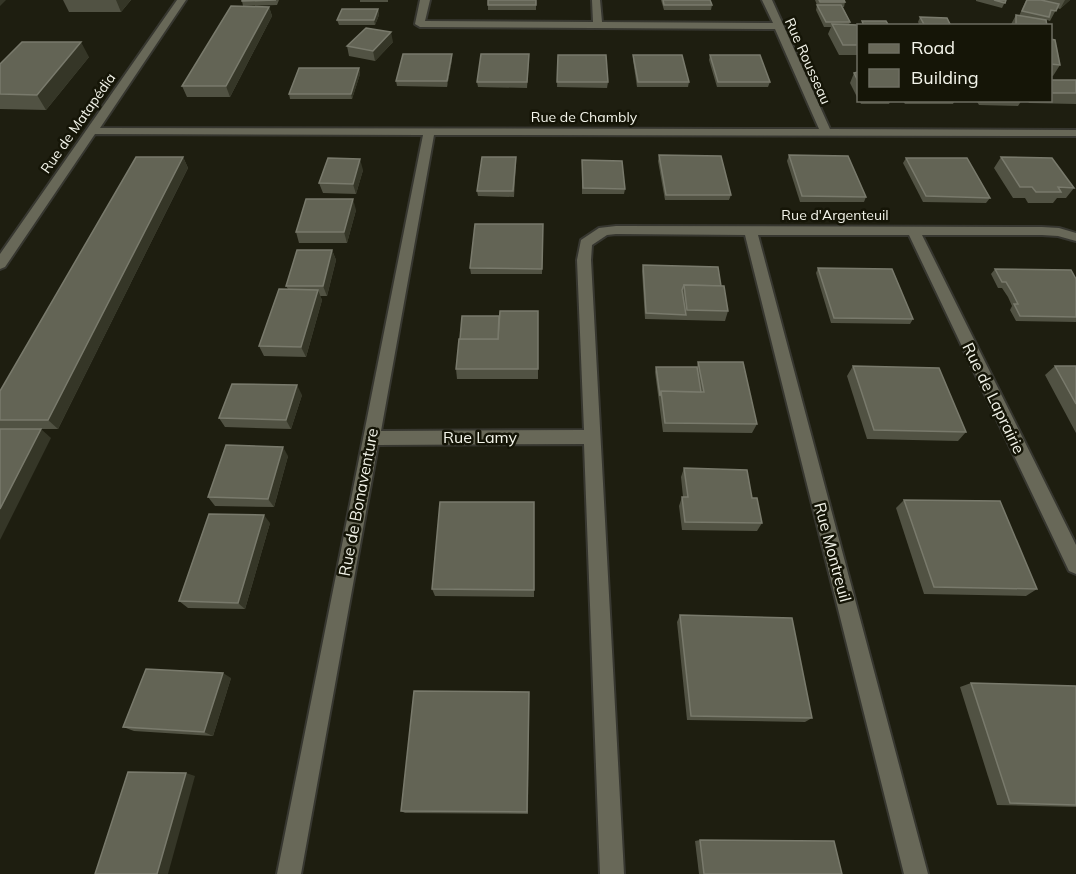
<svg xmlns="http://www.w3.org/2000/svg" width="1076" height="874" font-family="Mulish,sans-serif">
  <rect width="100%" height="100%" fill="#1e1e10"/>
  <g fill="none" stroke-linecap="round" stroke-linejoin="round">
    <defs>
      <path id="minor" d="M177 0H186L100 128 819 129 775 29 420 27 415 24 420 0H430L425 21 593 22 592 0H600L602 22 773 23 762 0H772L830 129 1076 130V136L434 135 381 431 584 430 577 260 581 240 599 228 616 226 1042 227 1059 228 1076 233V241L1058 236 1042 235H922L1076 545V574L1069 571 909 235H758L928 874H904L745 235 616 234 607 235 592 245 591 260 624 874H600L584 444 378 445 301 874H277L423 135 95 134 5 267 0 269V254Z"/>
    </defs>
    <!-- minor casing -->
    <use href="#minor" stroke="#373730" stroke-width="4"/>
    <!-- minor -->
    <use href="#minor" fill="#686858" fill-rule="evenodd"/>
  </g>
  <!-- wall -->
  <g fill="#515243">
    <path d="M63 0H131L121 12H69Z"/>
    <path d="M279 0 277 5 243 6 242 1Z"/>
    <rect x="360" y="0" width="28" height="2"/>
    <path d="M536 0V10H488V5Z"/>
    <path d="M661 0H710L712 5 711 10H664Z"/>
    <path d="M815 0H844L845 2 844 7H843L850 22 849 25 859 26 858 55H839L828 34 831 27H824L816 10 817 5Z"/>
    <path d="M976 0H1006L1002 8 976 1Z"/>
    <path d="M1026 0H1070L1060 9 1057 8 1050 21 1047 20V26H1010L1016 15 1019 16Z"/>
    <path d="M269 7 272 16 230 97H187L182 86Z"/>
    <path d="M378 9 379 15 375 25H339L337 20Z"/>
    <path d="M920 17 951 26H920L918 22Z"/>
    <path d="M1050 39 1060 65 1053 76 1050 75Z"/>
    <path d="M393 42 375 61 349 56 347 46Z"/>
    <path d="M558 55 608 82 607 88 557 87Z"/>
    <path d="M633 55 689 82 688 87H637L633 60Z"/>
    <path d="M710 55 770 82 768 87H717L709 60Z"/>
    <path d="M89 57 46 110 0 109V64Z"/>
    <path d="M529 59 527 88 478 87 477 82Z"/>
    <path d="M452 60 447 87 397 86 396 81Z"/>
    <path d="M359 68 360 74 352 99H290L289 94Z"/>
    <path d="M858 72V99L850 83 854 73Z"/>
    <path d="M1050 80H1076V104L1029 103 1027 100H1050Z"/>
    <path d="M859 100H891L889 104H861Z"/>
    <path d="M902 100H955L953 104H905Z"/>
    <path d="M976 100H1022L1018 106 979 105Z"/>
    <path d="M659 155 731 195 729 200H665L658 161Z"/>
    <path d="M789 155 866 197 864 202H800L787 161Z"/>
    <path d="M183 157 188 168 58 429H0V391Z"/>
    <path d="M1001 157 1074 188 1066 198H1057L1053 203H1028L1025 198H1013L994 168Z"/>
    <path d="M906 158 990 198 986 203 923 202 903 163Z"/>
    <path d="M582 160 625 189 624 194H582Z"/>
    <path d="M516 163 514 197 478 196 477 191Z"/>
    <path d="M363 170 356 194 323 193 319 183Z"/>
    <path d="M356 210 347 243H299L296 232Z"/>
    <path d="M543 224 542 274H471L470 268Z"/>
    <path d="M332 250 336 260 327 296H320L322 300 306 357 264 356 259 346 288 289 286 286Z"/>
    <path d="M643 265 721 286 728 311 725 321 645 319 642 271Z"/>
    <path d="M818 268 913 319 910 324 831 323 816 273Z"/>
    <path d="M995 269 1076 279V322L1016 321 1010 310 1012 306 1008 297 1002 288H998L991 274Z"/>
    <path d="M538 311V379H457L456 369 499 316Z"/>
    <path d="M698 362 757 424 752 433 663 432 655 372 656 367H697Z"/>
    <path d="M853 366 966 432 958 441 867 439 847 376Z"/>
    <path d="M1055 366H1076V433L1045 375Z"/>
    <path d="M302 395 291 429 225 427 219 418Z"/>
    <path d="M288 456 274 507 215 506 208 497Z"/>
    <path d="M684 468 752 498 762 523 757 531 682 530 679 506 682 497H683L681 477Z"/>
    <path d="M904 500 1037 589 1026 596 924 594 896 508Z"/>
    <path d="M534 502V597L435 596 432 589Z"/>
    <path d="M270 523 245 609 188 608 179 601Z"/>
    <path d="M680 615 812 718 805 722 687 720 677 622Z"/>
    <path d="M231 678 213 736 134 731 123 727Z"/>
    <path d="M971 683 1076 686V807L997 805 960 687Z"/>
    <path d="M529 692 528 814 405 813 401 811Z"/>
    <path d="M700 840 842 874H699L695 841Z"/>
  </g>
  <!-- shaded-wall -->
  <g fill="#353627">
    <path d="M0 0H6L0 6Z"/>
    <path d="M116 0H131L121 12Z"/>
    <path d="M1065 0H1070L1060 9Z"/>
    <path d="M269 7 272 16 230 97 226 86Z"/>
    <path d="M378 9 379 15 375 25 374 20Z"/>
    <path d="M391 32 393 42 375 61 373 51Z"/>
    <path d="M81 42 89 57 46 110 37 95Z"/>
    <path d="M452 54V60L447 87V81Z"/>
    <path d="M359 68 360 74 352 99 351 94Z"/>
    <path d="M183 157 188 168 58 429 48 420Z"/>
    <path d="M360 159 363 170 356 194 353 184Z"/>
    <path d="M353 199 356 210 347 243 344 232Z"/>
    <path d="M332 250 336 260 327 296 323 286Z"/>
    <path d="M318 290 322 300 306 357 301 347Z"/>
    <path d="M297 385 302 395 291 429 286 420Z"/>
    <path d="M41 429 51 438 0 540V509Z"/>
    <path d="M283 447 288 456 274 507 268 499Z"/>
    <path d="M264 515 270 523 245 609 238 603Z"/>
    <path d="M223 673 231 678 213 736 204 732Z"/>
    <path d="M186 773 195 776 168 874H157Z"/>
  </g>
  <!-- building -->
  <g fill="#636455" stroke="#797a6c" stroke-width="1.5">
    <path d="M242 0H276L242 1Z"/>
    <rect x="488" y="0" width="48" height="5"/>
    <path d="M663 0H710L712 5H664Z"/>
    <path d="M819 0H844L845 2H820Z"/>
    <path d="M994 0H1006L1005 3Z"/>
    <path d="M1027 0H1041L1059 4 1056 11 1051 10 1049 17 1022 11Z"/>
    <path d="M817 5H841L850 22H826Z"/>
    <path d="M231 6 269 7 226 86H182Z"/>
    <path d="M342 9H378L374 20H337Z"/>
    <path d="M1016 15 1046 20 1047 26H1016Z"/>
    <path d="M920 17 947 18 951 26H925Z"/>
    <path d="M862 21H886L889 26H864Z"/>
    <path d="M832 24 858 25V45H843Z"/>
    <path d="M366 28 391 32 373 51 347 46Z"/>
    <path d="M1050 39 1055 40 1060 65 1050 64Z"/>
    <path d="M22 42H81L37 95 0 94V64Z"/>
    <path d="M403 54H452L447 81H396Z"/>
    <path d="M481 54H529L527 82H477Z"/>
    <path d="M558 55H606L608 82H557Z"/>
    <path d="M633 55H682L689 82H638Z"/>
    <path d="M710 55H760L770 82H718Z"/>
    <path d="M299 68H359L351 94H289Z"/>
    <path d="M858 72V81L854 73Z"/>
    <rect x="1050" y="80" width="26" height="13"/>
    <path d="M659 155 721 156 731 195H666Z"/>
    <path d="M789 155 848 156 866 197 802 196Z"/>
    <path d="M136 157H183L48 420H0V391Z"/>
    <path d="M482 157H516L513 191H477Z"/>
    <path d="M1001 157 1052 158 1074 188 1058 187 1061 192H1036L1032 187H1020Z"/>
    <path d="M328 158 360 159 353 184 319 183Z"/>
    <path d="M906 158H967L990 198 926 196Z"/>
    <path d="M582 160 622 161 625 189 583 188Z"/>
    <path d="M306 199H353L344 232H296Z"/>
    <path d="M475 224H543L542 269 470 268Z"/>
    <path d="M297 250H332L323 286H286Z"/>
    <path d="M643 265 718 267 721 286 684 285 682 290 686 315 646 313Z"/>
    <path d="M818 268 892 269 913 319 834 318Z"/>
    <path d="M995 269 1071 270 1076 279V317L1020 316 1014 304H1018L1012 292 1006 282H1002Z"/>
    <path d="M684 285 724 286 728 311 687 310Z"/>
    <path d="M279 289 318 290 301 347 259 346Z"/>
    <path d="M500 311H538V369H456L459 339H498Z"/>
    <path d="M462 316H499L498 339H460Z"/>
    <path d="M698 362H743L757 424 665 423 661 391 704 392Z"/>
    <path d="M853 366 939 368 966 432 874 430Z"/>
    <path d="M1055 366H1076V404Z"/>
    <path d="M656 367H697L701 392 661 391 660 396Z"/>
    <path d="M232 384 297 385 286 420 219 418Z"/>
    <path d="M0 429H41L0 509Z"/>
    <path d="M226 445 283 447 268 499 208 497Z"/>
    <path d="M684 468 747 470 752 498H757L762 523 685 522 682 497H688Z"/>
    <path d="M904 500 1000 501 1037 589 934 587Z"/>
    <path d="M440 502H534V590L432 589Z"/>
    <path d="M209 514 264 515 238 603 179 601Z"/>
    <path d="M680 615 792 618 812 718 691 716Z"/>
    <path d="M146 669 223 673 204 732 123 727Z"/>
    <path d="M971 683 1076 686V805L1010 803Z"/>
    <path d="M414 691 529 692 527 812 401 811Z"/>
    <path d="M128 772 186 773 157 874H95Z"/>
    <path d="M700 840 834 841 842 874H704Z"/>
  </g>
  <g text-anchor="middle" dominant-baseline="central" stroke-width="5" stroke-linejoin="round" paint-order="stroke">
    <!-- far-street labels -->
    <g font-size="14" fill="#f3f4ea" stroke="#151507">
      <text transform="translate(808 61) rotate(66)">Rue Rousseau</text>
      <text x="584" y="117">Rue de Chambly</text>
      <text transform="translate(78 123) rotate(-55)">Rue de Matapédia</text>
      <text x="835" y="215">Rue d'Argenteuil</text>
    </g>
    <!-- street labels -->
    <g font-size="16" fill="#f3f4ea" stroke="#151507">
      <text transform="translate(994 398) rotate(64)">Rue de Laprairie</text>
      <text x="480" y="437">Rue Lamy</text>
      <text transform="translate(358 502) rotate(-79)">Rue de Bonaventure</text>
      <text transform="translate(833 552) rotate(75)">Rue Montreuil</text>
    </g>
  </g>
  <!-- legend -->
  <rect x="857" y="24" width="195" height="78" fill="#151507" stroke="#6e6e62" stroke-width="1.5"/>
  <rect x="869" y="44" width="30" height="9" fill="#686858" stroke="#6e6e62" stroke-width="1.5"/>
  <text x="911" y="54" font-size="18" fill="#f3f4ea">Road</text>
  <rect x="869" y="69" width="30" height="18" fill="#636455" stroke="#6e6e62" stroke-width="1.5"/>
  <text x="911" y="84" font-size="18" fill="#f3f4ea">Building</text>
</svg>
